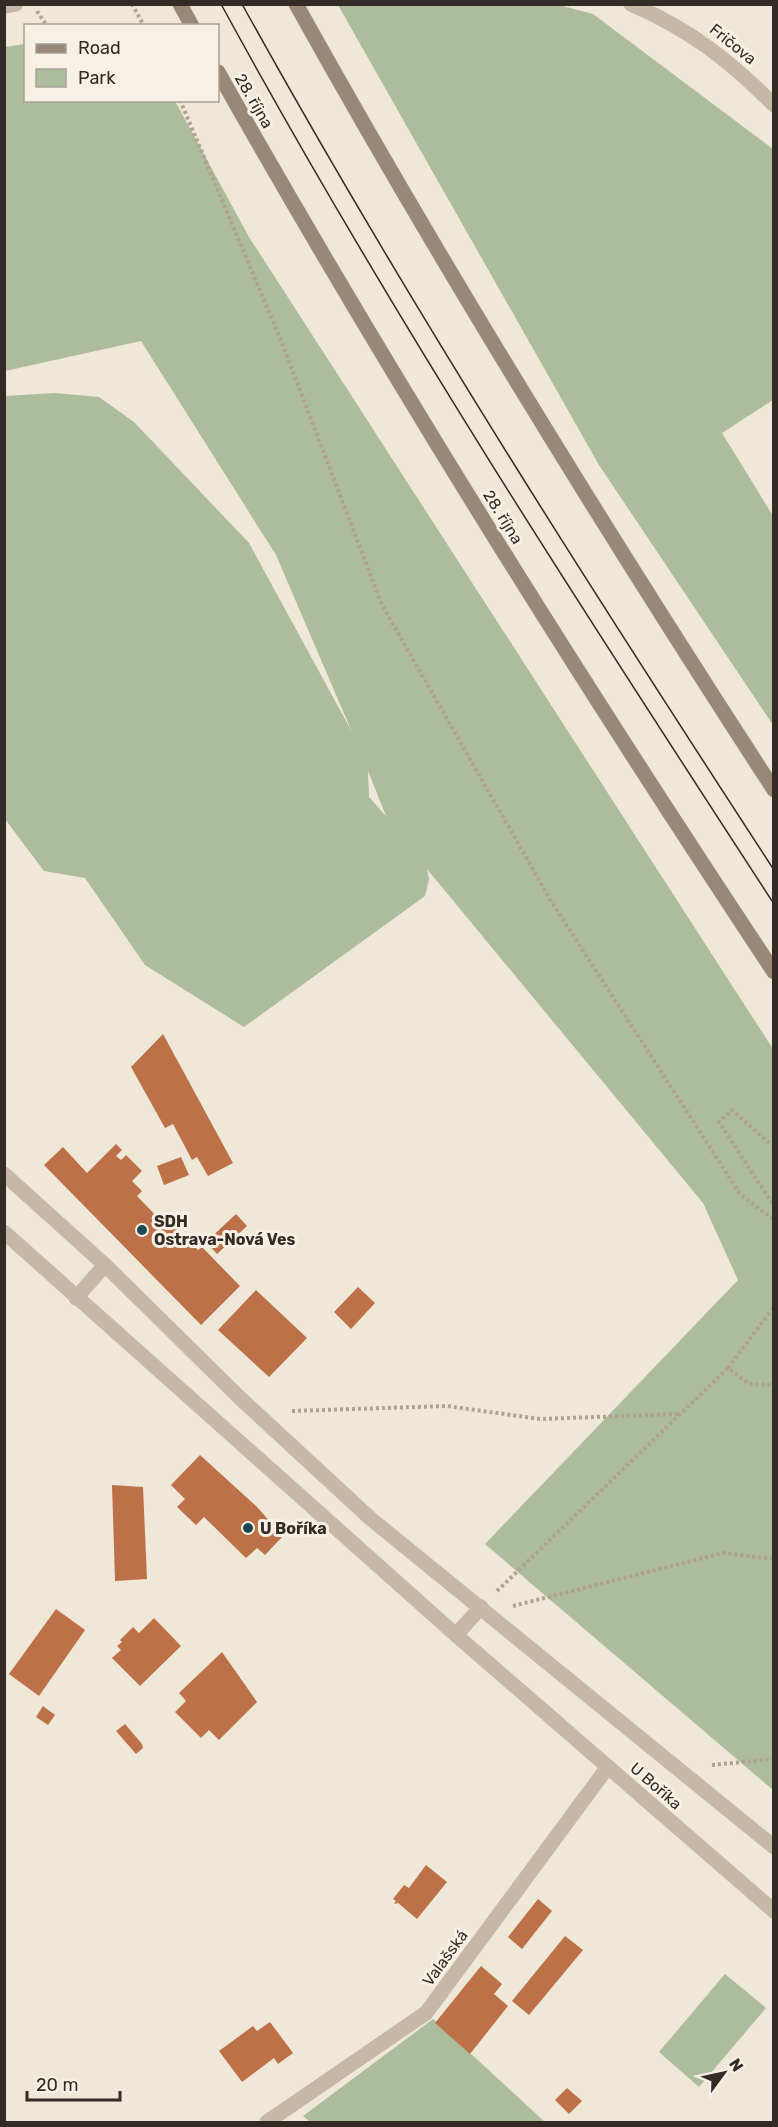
<svg xmlns="http://www.w3.org/2000/svg" width="778" height="2127" font-family="Rubik,sans-serif">
  <rect width="100%" height="100%" fill="#efe7d8"/>
  <!-- green -->
  <g fill="#adbc9a" fill-rule="evenodd">
    <path d="M555 4 593 14 773 149V400L722 433 773 516V725L599 465 338 5Z"/>
    <path d="M25 44 26 100 175 101 249 237 773 1049V1790L485 1544 738 1280 703 1203 427 869 429 879 425 896 244 1027 145 965 85 878 44 871 5 819V396L55 393 99 397 134 422 249 543 352 732 276 555 141 341 5 371V47ZM368 771 386 816 369 797Z"/>
    <path d="M725 1974 766 2008 699 2087 659 2052Z"/>
    <path d="M433 2019 545 2122H310L303 2116Z"/>
  </g>
  <!-- building -->
  <g fill="#bd7148">
    <path d="M163 1034 233 1163 208 1176 197 1157 192 1160 173 1124 165 1128 131 1067Z"/>
    <path d="M116 1144 122 1150 116 1156 121 1160 126 1155 142 1171 132 1181 142 1191 137 1196 163 1223 167 1218 198 1250 202 1247 240 1286 201 1325 44 1165 63 1147 87 1173Z"/>
    <path d="M181 1157 189 1175 164 1185 157 1166Z"/>
    <path d="M236 1214 247 1226 217 1254 206 1242Z"/>
    <path d="M358 1287 375 1303 351 1329 334 1312Z"/>
    <path d="M256 1290 307 1338 269 1377 218 1330Z"/>
    <path d="M200 1455 257 1507 283 1536 265 1555 257 1548 246 1558 204 1517 196 1525 177 1507 185 1499 171 1485Z"/>
    <path d="M112 1485 143 1487 147 1579 115 1581Z"/>
    <path d="M56 1609 85 1630 39 1696 9 1674Z"/>
    <path d="M154 1618 181 1646 140 1686 112 1658 121 1650 117 1646 122 1642 120 1640 133 1627 139 1633Z"/>
    <path d="M222 1652 257 1702 219 1740 209 1730 201 1738 175 1712 186 1701 179 1693Z"/>
    <path d="M43 1706 55 1715 48 1725 36 1717Z"/>
    <path d="M125 1724 142 1744 143 1748 136 1754 116 1731Z"/>
    <path d="M426 1865 447 1882 417 1919 398 1903 394 1904 396 1901 393 1899 404 1885 409 1888Z"/>
    <path d="M538 1899 552 1911 522 1949 508 1937Z"/>
    <path d="M565 1936 583 1950 529 2015 512 2001Z"/>
    <path d="M481 1966 502 1984 494 1994 508 2006 470 2054 435 2023Z"/>
    <path d="M270 2022 293 2053 278 2064 274 2058 242 2082 219 2051 253 2026 257 2031Z"/>
    <path d="M567 2088 582 2101 569 2114 555 2100Z"/>
  </g>
  <g fill="none" stroke-linecap="round" stroke-linejoin="round">
    <!-- path -->
    <g stroke="#b1a290" stroke-width="4" stroke-dasharray="3 3" stroke-linecap="butt">
      <path d="M132 4 144 26"/>
      <path d="M37 11 47 26"/>
      <path d="M180 100 280 338 382 605 551 901 740 1194 774 1220"/>
      <path d="M774 1147 732 1110 719 1122 774 1206"/>
      <path d="M728 1368 774 1307"/>
      <path d="M292 1411 447 1406 540 1419 679 1414"/>
      <path d="M497 1591 728 1368 749 1384 774 1385"/>
      <path d="M513 1606 723 1553 774 1559"/>
      <path d="M712 1765 774 1759"/>
    </g>
    <!-- service -->
    <path stroke="#c6b7a6" stroke-width="15" d="M76 1298 105 1265"/>
    <!-- minor -->
    <g stroke="#c6b7a6" stroke-width="15">
      <path d="M631 4C689 29 729 60 774 105"/>
      <path d="M4 6 16 4"/>
      <path d="M4 1174 105 1265 241 1399 371 1519 774 1847"/>
      <path d="M4 1232 456 1635 774 1911"/>
      <path d="M456 1635 481 1607"/>
      <path d="M267 2122 426 2013 607 1768"/>
    </g>
    <!-- secondary -->
    <g stroke="#998777" stroke-width="15">
      <path d="M180 4 192 26"/>
      <path d="M296 4C445 272 607 533 774 790"/>
      <path d="M218 72C391 379 579 678 774 972"/>
    </g>
    <!-- tram -->
    <g stroke="#322b26" stroke-width="1.5">
      <path d="M221 4C389 313 582 609 774 904"/>
      <path d="M242 4C406 301 589 586 774 870"/>
    </g>
  </g>
  <!-- markers -->
  <g fill="#1f4850" stroke="#f7f0e4" stroke-width="2">
    <circle cx="142" cy="1230" r="6"/>
    <circle cx="248" cy="1528" r="6"/>
  </g>
  <g text-anchor="middle" dominant-baseline="central" stroke-width="6" stroke-linejoin="round" paint-order="stroke">
    <!-- street labels -->
    <g font-size="16" fill="#322b26" stroke="#f7f0e4">
      <text transform="translate(733 44) rotate(39)">Fričova</text>
      <text transform="translate(254 101) rotate(60)">28. října</text>
      <text transform="translate(503 517) rotate(58)">28. října</text>
      <text transform="translate(656 1786) rotate(41)">U Boříka</text>
      <text transform="translate(445 1958) rotate(-54)">Valašská</text>
    </g>
    <!-- poi labels -->
    <g font-size="16" font-weight="bold" fill="#322b26" stroke="#f7f0e4" text-anchor="start">
      <text x="154" y="1221">SDH<tspan x="154" dy="18">Ostrava-Nová Ves</tspan></text>
      <text x="260" y="1528">U Boříka</text>
    </g>
  </g>
  <!-- border -->
  <rect width="778" height="2127" fill="none" stroke="#322b26" stroke-width="12"/>
  <!-- legend -->
  <rect x="24" y="24" width="195" height="78" fill="#f7f0e4" stroke="#a8a198" stroke-width="1.5"/>
  <rect x="36" y="44" width="30" height="9" fill="#998777" stroke="#a8a198" stroke-width="1.5"/>
  <text x="78" y="54" font-size="18" fill="#322b26">Road</text>
  <rect x="36" y="69" width="30" height="18" fill="#adbc9a" stroke="#a8a198" stroke-width="1.5"/>
  <text x="78" y="84" font-size="18" fill="#322b26">Park</text>
  <!-- north arrow -->
  <g transform="translate(724 2073) rotate(57)" stroke="#f7f0e4" stroke-width="4.5" paint-order="stroke">
  <path d="M0-4.5L10 22L0 15L-10 22Z" fill="#322b26"/>
  <text y="-9" font-size="16" font-weight="bold" text-anchor="middle" fill="#322b26">N</text>
  </g>
  <!-- scale -->
  <path d="M27 2091v9h93v-9" fill="none" stroke="#322b26" stroke-width="3"/>
  <text x="36" y="2091" font-size="18" fill="#322b26" stroke="#f7f0e4" stroke-width="4.5" paint-order="stroke">20 m</text>
</svg>
